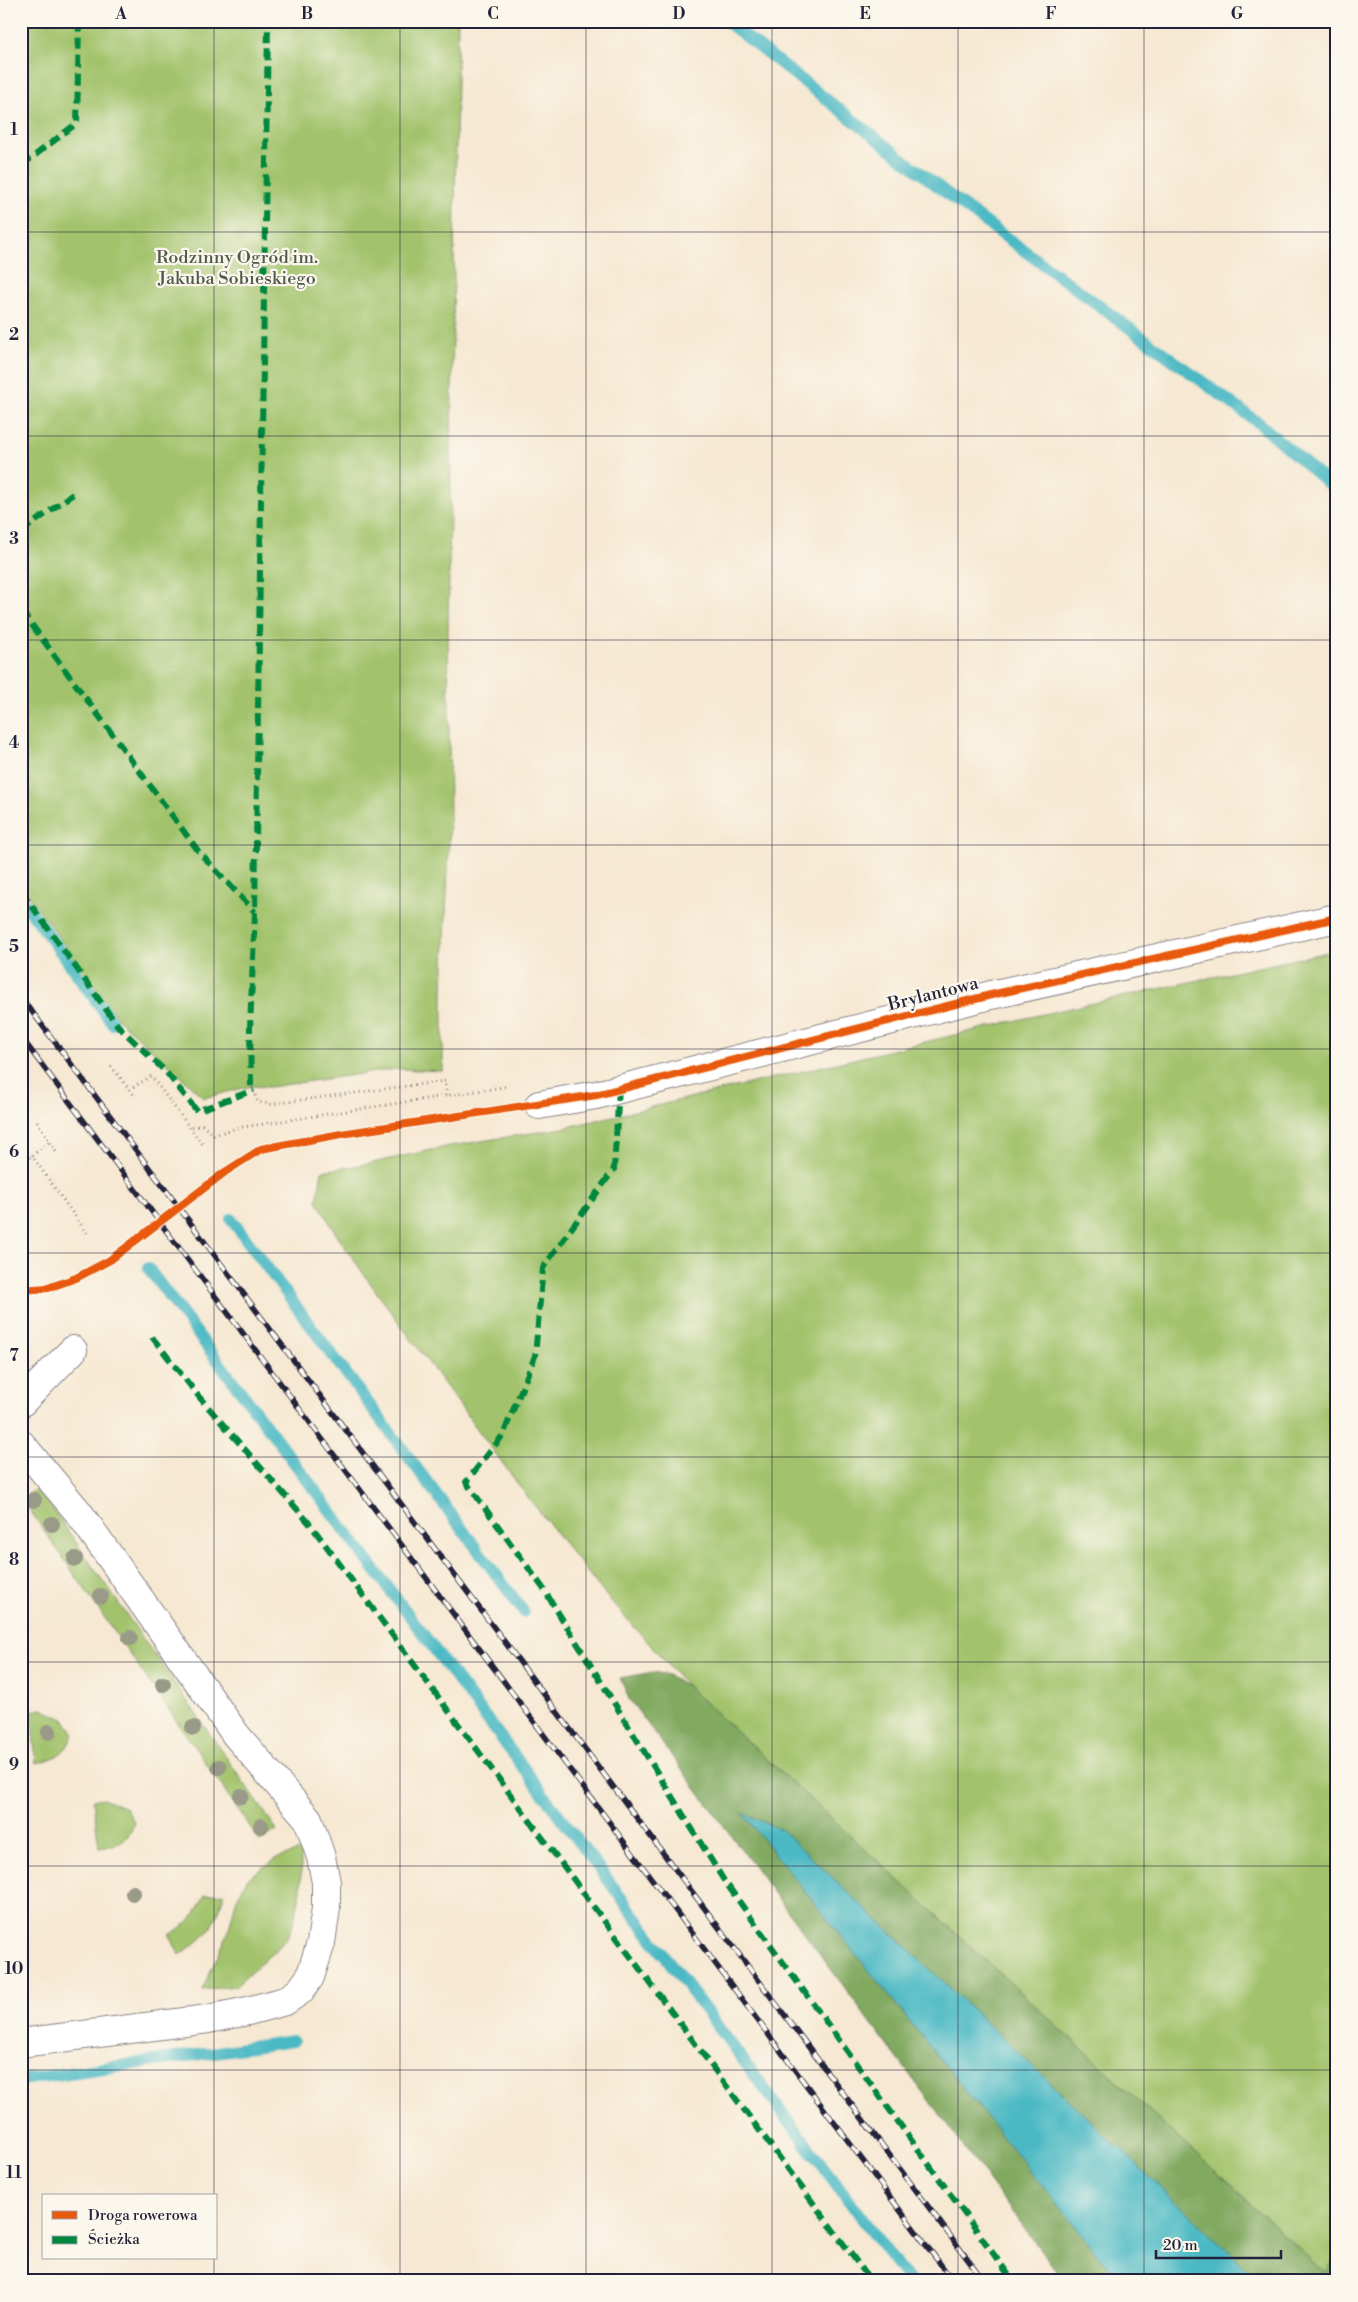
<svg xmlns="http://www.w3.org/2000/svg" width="1358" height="2302" font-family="'Libre Bodoni',serif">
  <rect width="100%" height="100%" fill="#fbf7ec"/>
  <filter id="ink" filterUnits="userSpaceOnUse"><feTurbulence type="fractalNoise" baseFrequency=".02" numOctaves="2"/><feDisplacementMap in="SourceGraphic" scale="10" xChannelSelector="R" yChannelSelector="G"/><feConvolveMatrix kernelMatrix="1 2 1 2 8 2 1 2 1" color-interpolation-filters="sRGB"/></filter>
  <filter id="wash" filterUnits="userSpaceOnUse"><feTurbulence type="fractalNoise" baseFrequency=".0096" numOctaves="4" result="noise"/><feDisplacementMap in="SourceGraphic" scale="20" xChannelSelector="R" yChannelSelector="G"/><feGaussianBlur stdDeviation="1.12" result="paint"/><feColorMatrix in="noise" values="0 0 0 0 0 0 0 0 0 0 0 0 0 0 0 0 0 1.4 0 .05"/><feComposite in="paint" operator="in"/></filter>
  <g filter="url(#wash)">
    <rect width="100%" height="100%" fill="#f6e8d2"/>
    <!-- green -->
    <g fill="#a2c36c" stroke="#627254">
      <path d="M21 21H458L448 635 450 817 443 992V1071L397 1069 269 1087 251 1086 204 1098 118 1019 21 885Z"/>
      <path d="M1337 950V2255L1326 2273 687 1686 603 1592 523 1491 375 1290 338 1237 317 1201 322 1171 367 1164 450 1146 563 1128 1043 1014Z"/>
      <path d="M38 1488 277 1830 260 1841 22 1499Z"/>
      <path d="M42 1709 65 1720 73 1733C68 1753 55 1759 36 1763L31 1711Z"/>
      <path d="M103 1798 126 1808 134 1822C130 1841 117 1845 99 1848L93 1800Z"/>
      <path d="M301 1850V1891L293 1925 289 1934 280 1946 236 1986 202 1990 228 1933 236 1901 247 1879 276 1859Z"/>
      <path d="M224 1893C216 1927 208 1936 179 1955L170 1935 191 1920 205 1895Z"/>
    </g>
    <!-- forest -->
    <path fill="#81a960" stroke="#52664e" d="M654 1672 668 1675 687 1686 1325 2272 1337 2255V2281H1064L629 1699 620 1678Z"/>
    <!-- water -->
    <path fill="#4bb9c4" stroke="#366e80" d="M742 1813 782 1830 1260 2281H1119Z"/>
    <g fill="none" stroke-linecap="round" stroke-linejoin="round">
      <!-- stream -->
      <g stroke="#4bb9c4" stroke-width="12">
        <path d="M726 21 958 202 1260 424 1337 491"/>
        <path d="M21 898 113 1024"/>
        <path d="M231 1219 524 1612"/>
        <path d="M148 1268 909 2281"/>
        <path d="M21 2080 293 2041"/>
      </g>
    </g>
  </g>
  <g filter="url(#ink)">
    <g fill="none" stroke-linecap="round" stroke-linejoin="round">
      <defs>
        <g id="minor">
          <path d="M539 1105 596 1095 991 995 1337 918"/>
          <path d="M21 1403 73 1350"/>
          <path d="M21 1444 79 1513 236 1735 308 1819 321 1857 326 1882V1908L321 1943 310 1977 300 1991 285 2001 248 2011 208 2019 21 2043"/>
        </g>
      </defs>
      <!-- minor casing -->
      <use href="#minor" stroke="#8c8586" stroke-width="30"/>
      <!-- path -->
      <g stroke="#8c8586" stroke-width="3" stroke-dasharray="1 4" stroke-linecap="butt">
        <path d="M111 1066 134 1095"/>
        <path d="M251 1086 258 1102 271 1104 445 1081 447 1095"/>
        <path d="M129 1090 151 1076 203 1145"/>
        <path d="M37 1121 56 1152"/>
        <path d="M192 1127 202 1125 214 1135 237 1128 509 1086"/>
        <path d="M48 1142 32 1156 87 1233"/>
        <path d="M21 1163 32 1156"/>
      </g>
      <!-- minor -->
      <use href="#minor" stroke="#fff" stroke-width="28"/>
      <defs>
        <g id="rail">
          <path d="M21 997 984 2281"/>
          <path d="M21 1037 953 2281"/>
        </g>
      </defs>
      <!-- rail casing -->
      <use href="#rail" stroke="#22223b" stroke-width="5.5"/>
      <!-- rail -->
      <use href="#rail" stroke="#fbf7ec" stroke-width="4" stroke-dasharray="11" stroke-linecap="butt"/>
      <!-- quiet -->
      <g stroke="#00873e" stroke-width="6" stroke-dasharray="12 6" stroke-linecap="butt">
        <path d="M21 166 77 123 79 21"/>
        <path d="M21 532 73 494"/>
        <path d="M21 610 199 852 255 912"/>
        <path d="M21 891 118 1026 166 1072 197 1111 254 1090"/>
        <path d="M251 1086 250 1028 255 912 268 21"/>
        <path d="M619 1088 614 1169 543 1268 535 1356 503 1435 466 1482 543 1588 723 1879 1013 2281"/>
        <path d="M152 1337 200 1398 310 1524 871 2281"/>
      </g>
      <defs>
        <path id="cycleway" d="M21 1290 48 1288 76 1278 110 1260 225 1172 261 1149 341 1134 596 1095 991 995 1337 918"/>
      </defs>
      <!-- cycleway casing -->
      <use href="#cycleway" stroke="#fbf7ec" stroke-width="11"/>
      <!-- cycleway -->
      <use href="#cycleway" stroke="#e8590c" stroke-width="8"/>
    </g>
    <!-- trees -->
    <g fill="#9a9a88">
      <circle cx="34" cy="1500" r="8"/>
      <circle cx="52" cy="1524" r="8"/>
      <circle cx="75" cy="1559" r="8"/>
      <circle cx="101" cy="1596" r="8"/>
      <circle cx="130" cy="1638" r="8"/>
      <circle cx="163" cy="1684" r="8"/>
      <circle cx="193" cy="1728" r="8"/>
      <circle cx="49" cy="1732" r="8"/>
      <circle cx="219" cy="1767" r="8"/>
      <circle cx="241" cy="1796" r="8"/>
      <circle cx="261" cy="1826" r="8"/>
      <circle cx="133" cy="1893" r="8"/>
    </g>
  </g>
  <!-- grid -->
  <path fill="none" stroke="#22223b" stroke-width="1" stroke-opacity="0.55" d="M214 21V2196M400 21V2281M586 21V2281M772 21V2281M958 21V2281M1144 21V2281M21 232H1337M21 436H1337M21 640H1337M21 845H1337M21 1049H1337M21 1253H1337M21 1457H1337M21 1662H1337M21 1866H1337M21 2070H1337M214 2258V2281"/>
  <g text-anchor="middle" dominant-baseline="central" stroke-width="4.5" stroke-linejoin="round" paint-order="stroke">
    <!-- park labels -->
    <g font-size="18" fill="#4f5a4c" stroke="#fbf7ec">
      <text x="237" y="257">Rodzinny Ogród im.<tspan x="237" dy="21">Jakuba Sobieskiego</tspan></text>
    </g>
    <!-- street labels -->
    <g font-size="18" fill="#22223b" stroke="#fbf7ec">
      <text transform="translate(933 994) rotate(-14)">Brylantowa</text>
    </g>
  </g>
  <!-- margin -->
  <rect width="1358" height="2302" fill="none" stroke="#fbf7ec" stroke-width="55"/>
  <!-- legend -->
  <rect x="42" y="2194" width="175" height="65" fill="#fbf7ec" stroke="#a4a2a5"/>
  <rect x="52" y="2211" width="25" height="8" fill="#e8590c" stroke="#a4a2a5"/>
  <text x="88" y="2220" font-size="15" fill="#22223b">Droga rowerowa</text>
  <rect x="52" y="2236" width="25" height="8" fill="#00873e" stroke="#a4a2a5"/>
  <text x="88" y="2244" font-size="15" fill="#22223b">Ścieżka</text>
  <!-- scale -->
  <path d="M1156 2250v8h125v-8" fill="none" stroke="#22223b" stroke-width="2.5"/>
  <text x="1163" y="2250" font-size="15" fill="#22223b" stroke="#fbf7ec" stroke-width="4" paint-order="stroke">20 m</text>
  <rect x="28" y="28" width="1302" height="2246" fill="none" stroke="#22223b" stroke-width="2"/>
  <g font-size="16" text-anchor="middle" font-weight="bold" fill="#22223b">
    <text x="121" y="19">A</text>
    <text x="307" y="19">B</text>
    <text x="493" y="19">C</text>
    <text x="679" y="19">D</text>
    <text x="865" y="19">E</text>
    <text x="1051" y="19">F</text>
    <text x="1237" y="19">G</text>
    <text x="14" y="135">1</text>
    <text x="14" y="340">2</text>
    <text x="14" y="544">3</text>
    <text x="14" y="748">4</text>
    <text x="14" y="952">5</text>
    <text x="14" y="1157">6</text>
    <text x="14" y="1361">7</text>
    <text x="14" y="1565">8</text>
    <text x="14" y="1770">9</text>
    <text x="14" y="1974">10</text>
    <text x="14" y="2178">11</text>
  </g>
</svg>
